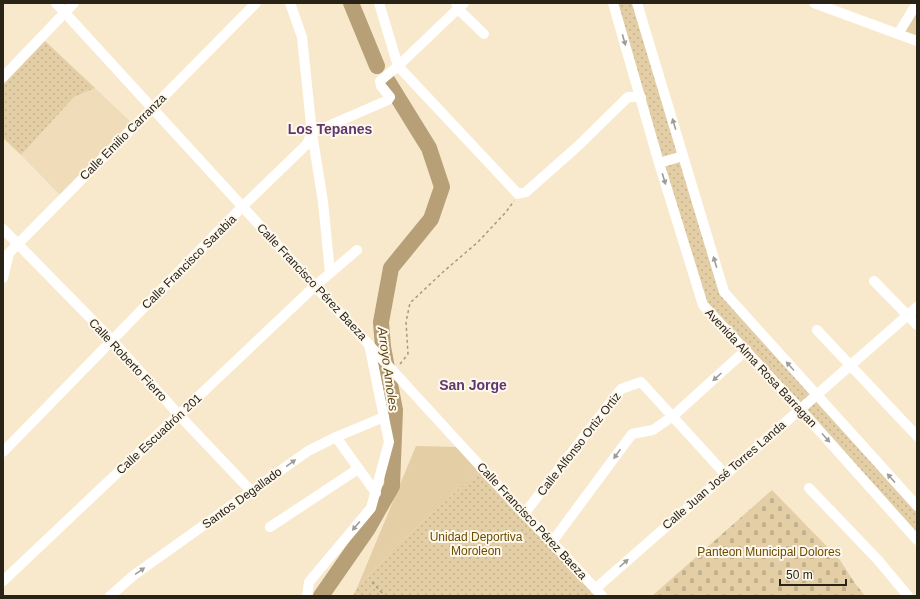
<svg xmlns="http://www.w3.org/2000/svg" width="920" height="599" font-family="Helvetica,sans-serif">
  <defs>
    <pattern id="cemetery-stones" width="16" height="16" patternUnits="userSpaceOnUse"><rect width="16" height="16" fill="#e3cea6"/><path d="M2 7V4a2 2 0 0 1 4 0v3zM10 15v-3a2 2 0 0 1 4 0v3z" fill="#c3b18e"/></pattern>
    <pattern id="park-dots" width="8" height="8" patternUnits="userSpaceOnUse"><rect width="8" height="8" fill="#e3cea6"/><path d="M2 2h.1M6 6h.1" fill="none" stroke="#c3b18e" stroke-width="1.8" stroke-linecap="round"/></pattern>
  </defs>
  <rect width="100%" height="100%" fill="#f9e9cc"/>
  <!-- built -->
  <path fill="#f0dcb9" d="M95 88 134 125 61 196 21 155 74 97Z"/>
  <!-- grass -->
  <g fill="#e3cea6">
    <path d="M917 3V41L898 34Z"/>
    <path d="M416 446 460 447 480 470 398 544 357 588Z"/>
  </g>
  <!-- cemetery -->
  <path fill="url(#cemetery-stones)" d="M772 490 840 560 854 582 865 596H652Z"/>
  <!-- park -->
  <g fill="url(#park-dots)">
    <path d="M613 3H637L724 292 917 506V540L704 304Z"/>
    <path d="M45 41 95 88 74 97 21 155 3 138V85Z"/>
    <path d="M480 470 595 596H353L357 588 398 544Z"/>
  </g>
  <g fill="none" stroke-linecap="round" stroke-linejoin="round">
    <!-- river -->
    <g stroke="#b7a077" stroke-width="16">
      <path d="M351 3 377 66"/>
      <path d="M321 596 367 530 392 486 395 410 383 347 381 322 391 268 431 219 442 187 429 148 387 80"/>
    </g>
    <!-- path -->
    <g stroke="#a49882" stroke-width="1.5" stroke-dasharray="3 3" stroke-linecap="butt">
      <path d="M400 364 408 354 406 322 410 303 443 272 478 242 506 212 514 201"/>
      <path d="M372 582 385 596"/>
    </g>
    <!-- minor -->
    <g stroke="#fff" stroke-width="10">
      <path d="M56 3 524 514 552 542 602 596"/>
      <path d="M290 3 302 37 312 133 323 202 330 272"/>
      <path d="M379 3 398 66 518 194 526 192 578 146 628 97H641"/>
      <path d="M456 3 458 9 484 34"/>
      <path d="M613 3 659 163 703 305 800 409 917 540"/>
      <path d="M637 3 724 292 917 506"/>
      <path d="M814 3 917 41"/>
      <path d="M898 34 917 3"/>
      <path d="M3 77 74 3"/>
      <path d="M659 163 683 156"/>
      <path d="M3 229 112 340 179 415 252 492"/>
      <path d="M3 278 9 253 256 3"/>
      <path d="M874 281 917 325"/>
      <path d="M817 330 917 436"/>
      <path d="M336 437 376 493"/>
      <path d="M3 452 243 206 307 144 312 133 388 100 390 97 381 86 380 81 398 66 464 3"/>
      <path d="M809 488 878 560 908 596"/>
      <path d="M524 514 621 389 641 382 725 474"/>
      <path d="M270 527 358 469"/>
      <path d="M552 542 632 434 653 430 673 416 746 350"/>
      <path d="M3 581 315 286 357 250"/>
      <path d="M595 589 917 307"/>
      <path d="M110 596 134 575 308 451 336 437 384 417"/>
      <path d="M307 596 309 582 371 508 389 442 369 344"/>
    </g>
  </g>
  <!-- one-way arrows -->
  <defs><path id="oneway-solid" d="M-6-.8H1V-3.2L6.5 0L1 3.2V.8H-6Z"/></defs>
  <g fill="#9e9c97">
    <use href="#oneway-solid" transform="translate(624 40) rotate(74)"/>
    <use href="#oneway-solid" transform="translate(674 124) rotate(-107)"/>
    <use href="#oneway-solid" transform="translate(664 179) rotate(73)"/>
    <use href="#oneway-solid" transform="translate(715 262) rotate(-107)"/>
    <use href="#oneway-solid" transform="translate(790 366) rotate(-132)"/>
    <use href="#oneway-solid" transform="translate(717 377) rotate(138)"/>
    <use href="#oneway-solid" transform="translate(826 438) rotate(48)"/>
    <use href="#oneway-solid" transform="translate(617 454) rotate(126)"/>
    <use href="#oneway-solid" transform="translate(291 463) rotate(-36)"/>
    <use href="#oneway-solid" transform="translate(891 478) rotate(-132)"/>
    <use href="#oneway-solid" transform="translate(356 526) rotate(130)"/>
    <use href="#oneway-solid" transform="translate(624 563) rotate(-42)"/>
    <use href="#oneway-solid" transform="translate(140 571) rotate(-35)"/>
  </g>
  <g text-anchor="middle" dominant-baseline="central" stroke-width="4" stroke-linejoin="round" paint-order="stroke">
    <!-- street labels -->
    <g font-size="12" fill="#282217" stroke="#fef8ec">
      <text transform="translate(123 137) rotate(-45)">Calle Emilio Carranza</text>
      <text transform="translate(189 262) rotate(-45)">Calle Francisco Sarabia</text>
      <text transform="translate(312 282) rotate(47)">Calle Francisco Pérez Baeza</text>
      <text transform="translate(128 360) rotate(47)">Calle Roberto Fierro</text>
      <text transform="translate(761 368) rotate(47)">Avenida Alma Rosa Barragan</text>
      <text transform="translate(159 434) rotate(-43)">Calle Escuadrón 201</text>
      <text transform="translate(579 444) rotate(-52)">Calle Alfonso Ortiz Ortiz</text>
      <text transform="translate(724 475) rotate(-41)">Calle Juan José Torres Landa</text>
      <text transform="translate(242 498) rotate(-36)">Santos Degallado</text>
      <text transform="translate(532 521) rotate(47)">Calle Francisco Pérez Baeza</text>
    </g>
    <!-- park labels -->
    <g font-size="12" fill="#6c4d00" stroke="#fef8ec">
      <text x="476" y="537">Unidad Deportiva<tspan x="476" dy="14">Moroleon</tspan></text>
      <text x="769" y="552">Panteon Municipal Dolores</text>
    </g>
    <!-- water labels -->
    <g font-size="13" font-style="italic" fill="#5e4612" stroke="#fef8ec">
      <text transform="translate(388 369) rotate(82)">Arroyo Amoles</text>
    </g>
    <!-- quarter labels -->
    <g font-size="14" font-weight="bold" fill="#5d376e" stroke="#fef8ec">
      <text x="330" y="129">Los Tepanes</text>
      <text x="473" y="385">San Jorge</text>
    </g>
  </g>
  <!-- border -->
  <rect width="920" height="599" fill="none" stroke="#282217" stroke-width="8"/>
  <!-- scale -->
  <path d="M780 579v6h66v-6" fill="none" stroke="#282217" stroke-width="2"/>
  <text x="786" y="579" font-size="12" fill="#282217" stroke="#fef8ec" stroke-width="3" paint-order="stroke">50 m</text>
</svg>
